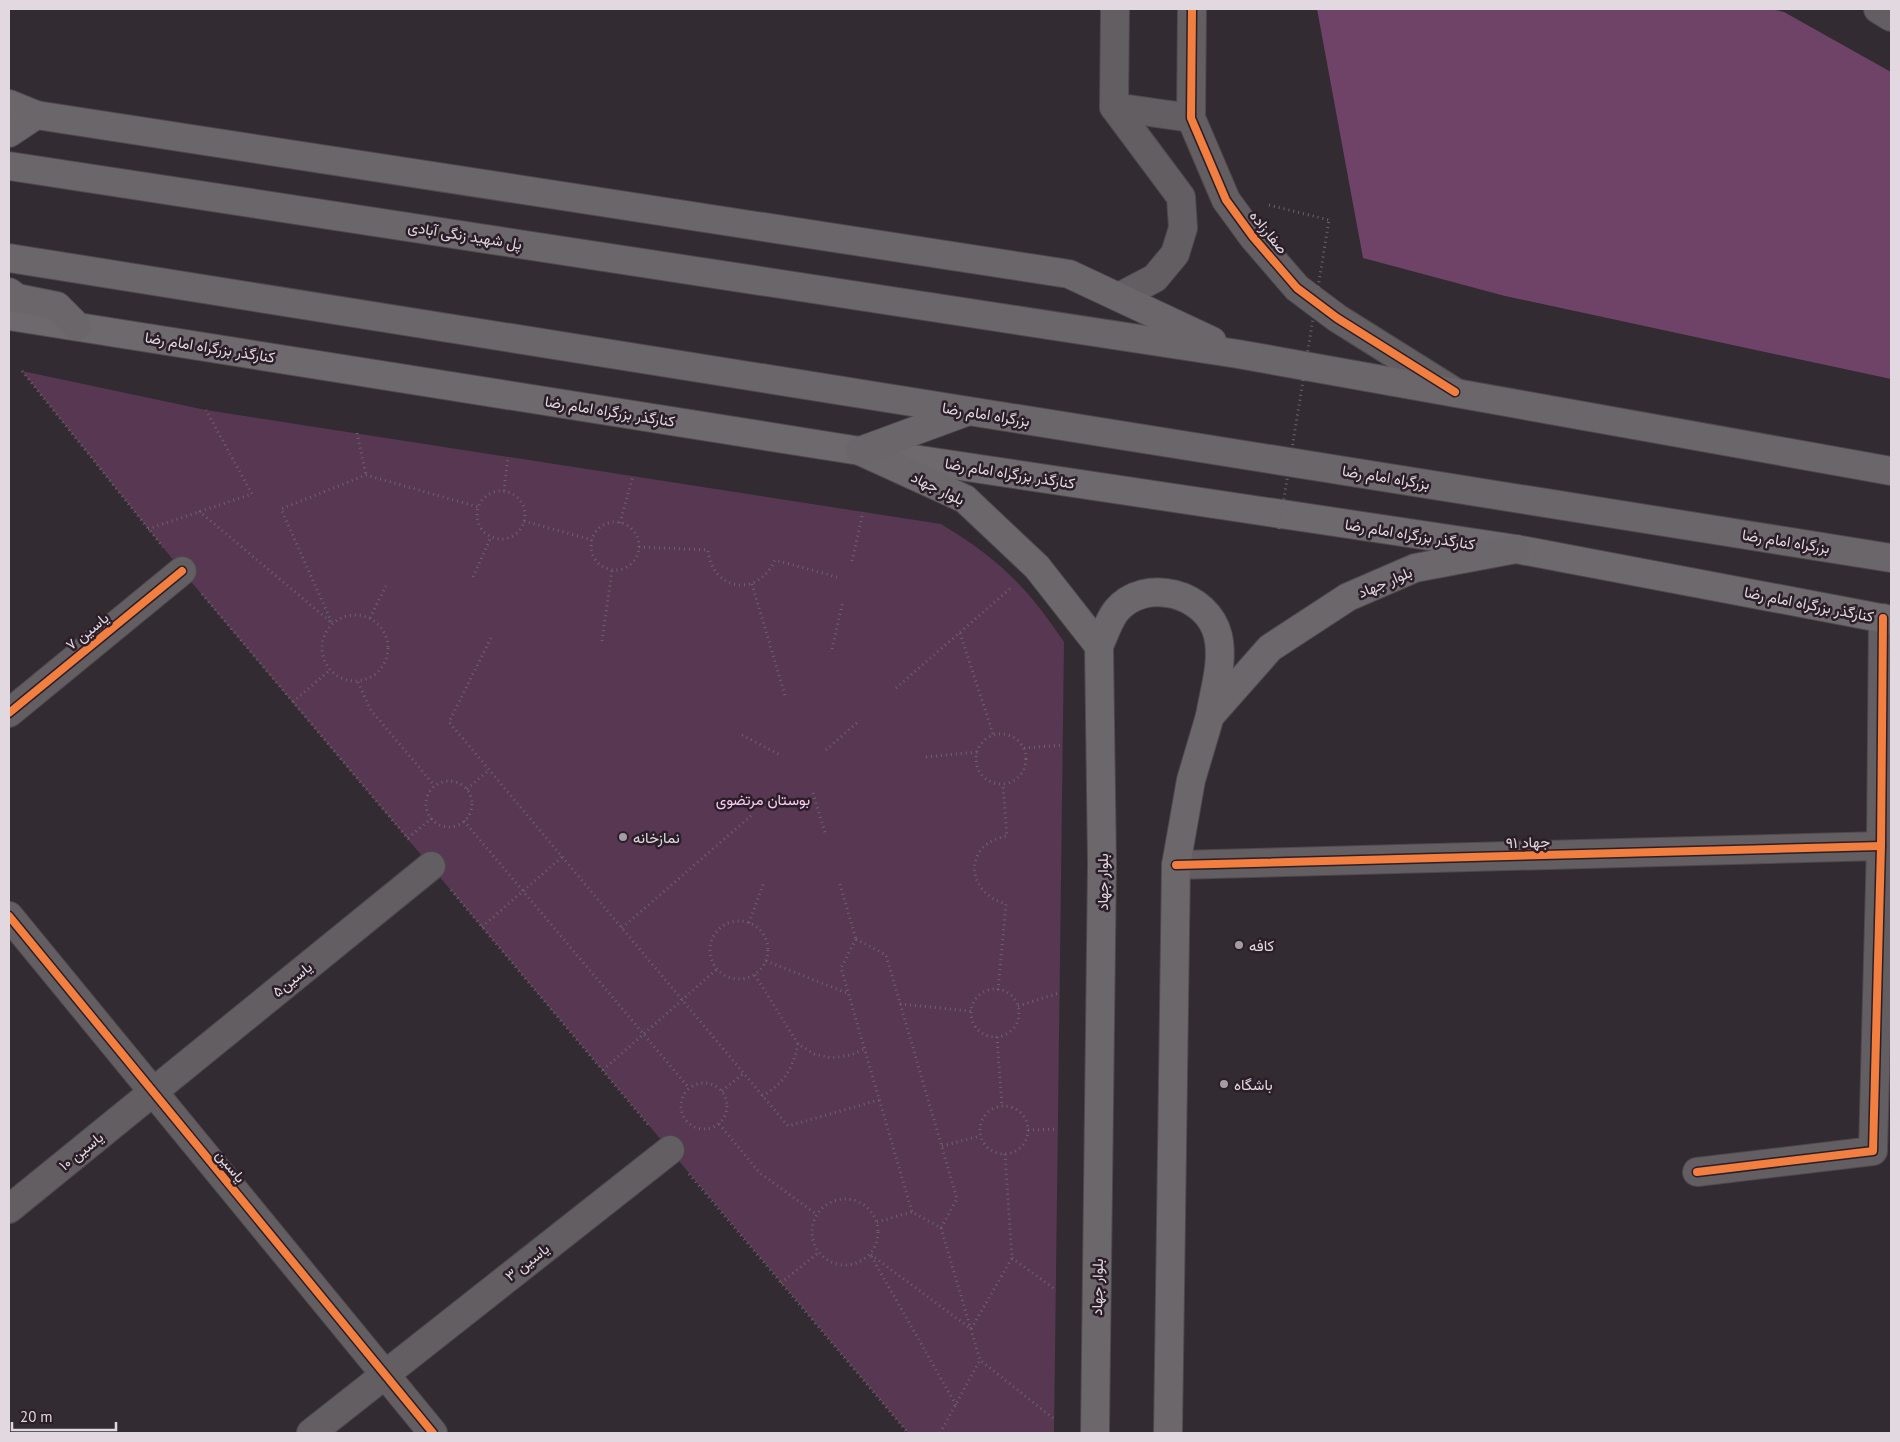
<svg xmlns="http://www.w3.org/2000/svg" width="1900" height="1442" font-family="'PT Sans',Vazirmatn,sans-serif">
  <rect width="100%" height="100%" fill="#322b31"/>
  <!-- green -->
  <path fill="#573752" d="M22 371 206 410 941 524C999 559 1026 586 1064 642L1054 1433H908L182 571Z"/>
  <!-- forest -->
  <path fill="#6e4367" d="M1317 9H1771L1784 12 1891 72V379L1505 296 1363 258Z"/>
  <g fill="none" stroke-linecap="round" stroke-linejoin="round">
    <defs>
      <g id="minor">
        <path d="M1878 9 1891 17"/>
        <path d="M9 713 182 571"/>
        <path d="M1176 865 1881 846"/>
        <path d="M9 916 433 1433"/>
        <path d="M1697 1172 1873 1151 1881 846 1883 618"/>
        <path d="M9 1209 431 866"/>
        <path d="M311 1433 670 1150"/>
      </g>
      <g id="tertiary">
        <path d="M1115 9 1114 107 1181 197 1183 228 1175 254 1155 278 1119 297"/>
        <path d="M1192 9 1191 118 1226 200 1253 237 1297 288 1337 318 1455 392"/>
        <path d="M1114 107 1191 118"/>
      </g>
      <path id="secondary" d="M9 316 860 451 1516 549 1891 620"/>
      <g id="primary">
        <path d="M860 451 965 499 1037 567 1099 646 1102 864 1095 1433"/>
        <path d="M1099 646C1104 635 1109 620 1116 611 1145 576 1208 593 1218 636 1224 662 1214 691 1210 716"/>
        <path d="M1168 1433 1176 865 1191 780 1210 716 1270 648 1348 597 1415 568 1516 549"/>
      </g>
      <g id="trunk">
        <path d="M9 104 36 115"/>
        <path d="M9 133 36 115 1069 274 1212 341"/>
        <path d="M9 166 1238 354 1891 471"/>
        <path d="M9 258 1891 558"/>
        <path d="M9 292 17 298 57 306 77 326"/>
        <path d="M860 451 966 412"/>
      </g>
    </defs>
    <!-- minor casing -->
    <use href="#minor" stroke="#4d484c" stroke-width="30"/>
    <!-- tertiary casing -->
    <use href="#tertiary" stroke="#4d484c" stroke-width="30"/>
    <!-- secondary casing -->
    <use href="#secondary" stroke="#4d484c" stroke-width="30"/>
    <!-- primary casing -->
    <use href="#primary" stroke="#4d484c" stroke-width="30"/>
    <!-- trunk casing -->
    <use href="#trunk" stroke="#4d484c" stroke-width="30"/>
    <!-- path -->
    <g stroke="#696668" stroke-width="3" stroke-dasharray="1 4" stroke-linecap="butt">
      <path d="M1269 205 1329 220"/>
      <path d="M22 371 163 547"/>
      <path d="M357 433 366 475"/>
      <path d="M504 491 508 457"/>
      <circle cx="501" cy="515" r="24"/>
      <path d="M199 511 332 623 281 509 366 475 478 507"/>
      <path d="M524 521 592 540"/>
      <circle cx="615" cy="546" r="24"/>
      <path d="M620 523 633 476"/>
      <path d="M148 529 252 494 206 410"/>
      <path d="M639 547 708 550C712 591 758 598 775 560L837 577"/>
      <path d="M852 561 863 512"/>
      <path d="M473 577 491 537"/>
      <path d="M752 584 786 699"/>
      <path d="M202 594 410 841"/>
      <circle cx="355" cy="648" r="33"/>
      <path d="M370 618 386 586"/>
      <path d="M960 633 993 734"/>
      <path d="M491 638 449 722 788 1126 879 1100"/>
      <path d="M602 641 612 570"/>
      <path d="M832 649 843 601"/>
      <path d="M358 682 370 709 434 785"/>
      <path d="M896 688 1012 587"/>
      <path d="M293 702 330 670"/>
      <circle cx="1001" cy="759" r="25"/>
      <path d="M742 735 782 756"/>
      <path d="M1024 748 1062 745"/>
      <path d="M826 750 860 720"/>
      <path d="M926 757 977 752"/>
      <circle cx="449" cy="804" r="23"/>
      <path d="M467 789 489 770"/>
      <path d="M813 793 826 836"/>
      <path d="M464 821 689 1088"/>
      <path d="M408 838 432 818"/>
      <path d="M840 884 856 939"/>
      <path d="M451 890 650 1127"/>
      <circle cx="739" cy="950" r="29"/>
      <path d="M749 923 764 882"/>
      <path d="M482 927 562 857"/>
      <path d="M622 928 753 814"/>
      <path d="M856 939 886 955 957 1199 941 1228 912 1212 841 968Z"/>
      <path d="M766 961 847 993"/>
      <path d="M755 975 798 1044 814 1054 832 1058 851 1055 864 1049"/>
      <circle cx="995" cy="1013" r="24"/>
      <path d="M998 990 1006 904C964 892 964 843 1007 836L1003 785"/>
      <path d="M900 1004 971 1011"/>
      <path d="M1018 1006 1059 993"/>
      <path d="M997 1037 1002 1107"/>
      <path d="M603 1070 717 969"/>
      <circle cx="704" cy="1106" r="23"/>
      <path d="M722 1091 744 1073"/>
      <path d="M762 1096C784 1084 793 1068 798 1044"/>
      <circle cx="1004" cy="1130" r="24"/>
      <path d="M719 1124 760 1173 816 1214"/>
      <path d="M1028 1130 1058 1129"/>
      <path d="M942 1146 980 1136"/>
      <path d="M689 1174 908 1433"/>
      <circle cx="845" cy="1232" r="33"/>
      <path d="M877 1222 912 1212"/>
      <path d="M941 1228 980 1360 1054 1419"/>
      <path d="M1012 1258 1056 1290"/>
      <path d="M781 1283 818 1253"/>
      <path d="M956 1405 870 1254 971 1329 1012 1258 1005 1154"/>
      <path d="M940 1433 980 1360"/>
    </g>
    <!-- minor -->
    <use href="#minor" stroke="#625e61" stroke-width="28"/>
    <!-- tertiary -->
    <use href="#tertiary" stroke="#625e61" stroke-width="28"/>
    <!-- secondary -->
    <use href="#secondary" stroke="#6d696c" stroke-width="28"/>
    <!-- primary -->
    <use href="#primary" stroke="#6c676b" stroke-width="28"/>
    <!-- trunk -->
    <use href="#trunk" stroke="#6a666a" stroke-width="28"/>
    <!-- path-bridge -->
    <path stroke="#696668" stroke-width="3" stroke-dasharray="1 4" stroke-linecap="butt" d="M1279 529 1329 220"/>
    <defs>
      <g id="cycleway">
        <path d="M1192 9 1191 118 1226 200 1253 237 1297 288 1337 318 1455 392"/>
        <path d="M9 713 182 571"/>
        <path d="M1176 865 1881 846"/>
        <path d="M9 916 433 1433"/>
        <path d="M1697 1172 1873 1151 1881 846 1883 618"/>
      </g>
    </defs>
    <!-- cycleway casing -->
    <use href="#cycleway" stroke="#2b1e29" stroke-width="11"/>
    <!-- cycleway -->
    <use href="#cycleway" stroke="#f27e40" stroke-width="8"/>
  </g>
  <!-- markers -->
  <g fill="#a49ca3" stroke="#2b1e29" stroke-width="2">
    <circle cx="623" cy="837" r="5"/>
    <circle cx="1239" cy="945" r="5"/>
    <circle cx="1224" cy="1084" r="5"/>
  </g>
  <g text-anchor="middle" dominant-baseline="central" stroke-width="5" stroke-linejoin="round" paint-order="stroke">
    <!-- street labels -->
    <g font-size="15" fill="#e2d9e0" stroke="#2b1e29">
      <text transform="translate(1269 232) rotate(51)">صفارزاده</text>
      <text transform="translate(465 235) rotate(9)">پل شهید زنگی آبادی</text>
      <text transform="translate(210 347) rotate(9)">کنارگذر بزرگراه امام رضا</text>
      <text transform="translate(610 411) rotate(9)">کنارگذر بزرگراه امام رضا</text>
      <text transform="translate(986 414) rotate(9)">بزرگراه امام رضا</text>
      <text transform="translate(1010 473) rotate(9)">کنارگذر بزرگراه امام رضا</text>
      <text transform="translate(1386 477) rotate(9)">بزرگراه امام رضا</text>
      <text transform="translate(938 488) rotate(26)">بلوار جهاد</text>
      <text transform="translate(1410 534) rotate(9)">کنارگذر بزرگراه امام رضا</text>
      <text transform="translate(1786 541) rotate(9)">بزرگراه امام رضا</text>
      <text transform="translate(1385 582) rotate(-23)">بلوار جهاد</text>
      <text transform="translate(1809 604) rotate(11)">کنارگذر بزرگراه امام رضا</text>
      <text transform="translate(87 631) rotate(-39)">یاسین ۷</text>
      <text transform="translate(1528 842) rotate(-2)">جهاد ۹۱</text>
      <text transform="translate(1102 882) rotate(-90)">بلوار جهاد</text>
      <text transform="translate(292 979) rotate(-39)">یاسین۵</text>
      <text transform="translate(81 1151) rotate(-39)">یاسین ۱۰</text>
      <text transform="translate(231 1166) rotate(51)">یاسین</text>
      <text transform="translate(527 1262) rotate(-38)">یاسین ۳</text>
      <text transform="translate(1097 1287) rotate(-89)">بلوار جهاد</text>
    </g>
    <!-- park labels -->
    <g font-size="15" fill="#facdf1" stroke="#2b1e29">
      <text x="763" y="799">بوستان مرتضوی</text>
    </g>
    <!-- poi labels -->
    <g font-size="15" fill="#e2d9e0" stroke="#2b1e29" text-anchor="start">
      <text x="633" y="837">نمازخانه</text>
      <text x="1249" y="945">کافه</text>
      <text x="1234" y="1084">باشگاه</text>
    </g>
  </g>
  <!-- border -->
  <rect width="1900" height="1442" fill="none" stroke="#e2d9e0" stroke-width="20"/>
  <!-- scale -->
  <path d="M12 1422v8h104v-8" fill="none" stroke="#e2d9e0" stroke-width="2.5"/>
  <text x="20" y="1422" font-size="15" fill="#e2d9e0" stroke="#2b1e29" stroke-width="4" paint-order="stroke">20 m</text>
</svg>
